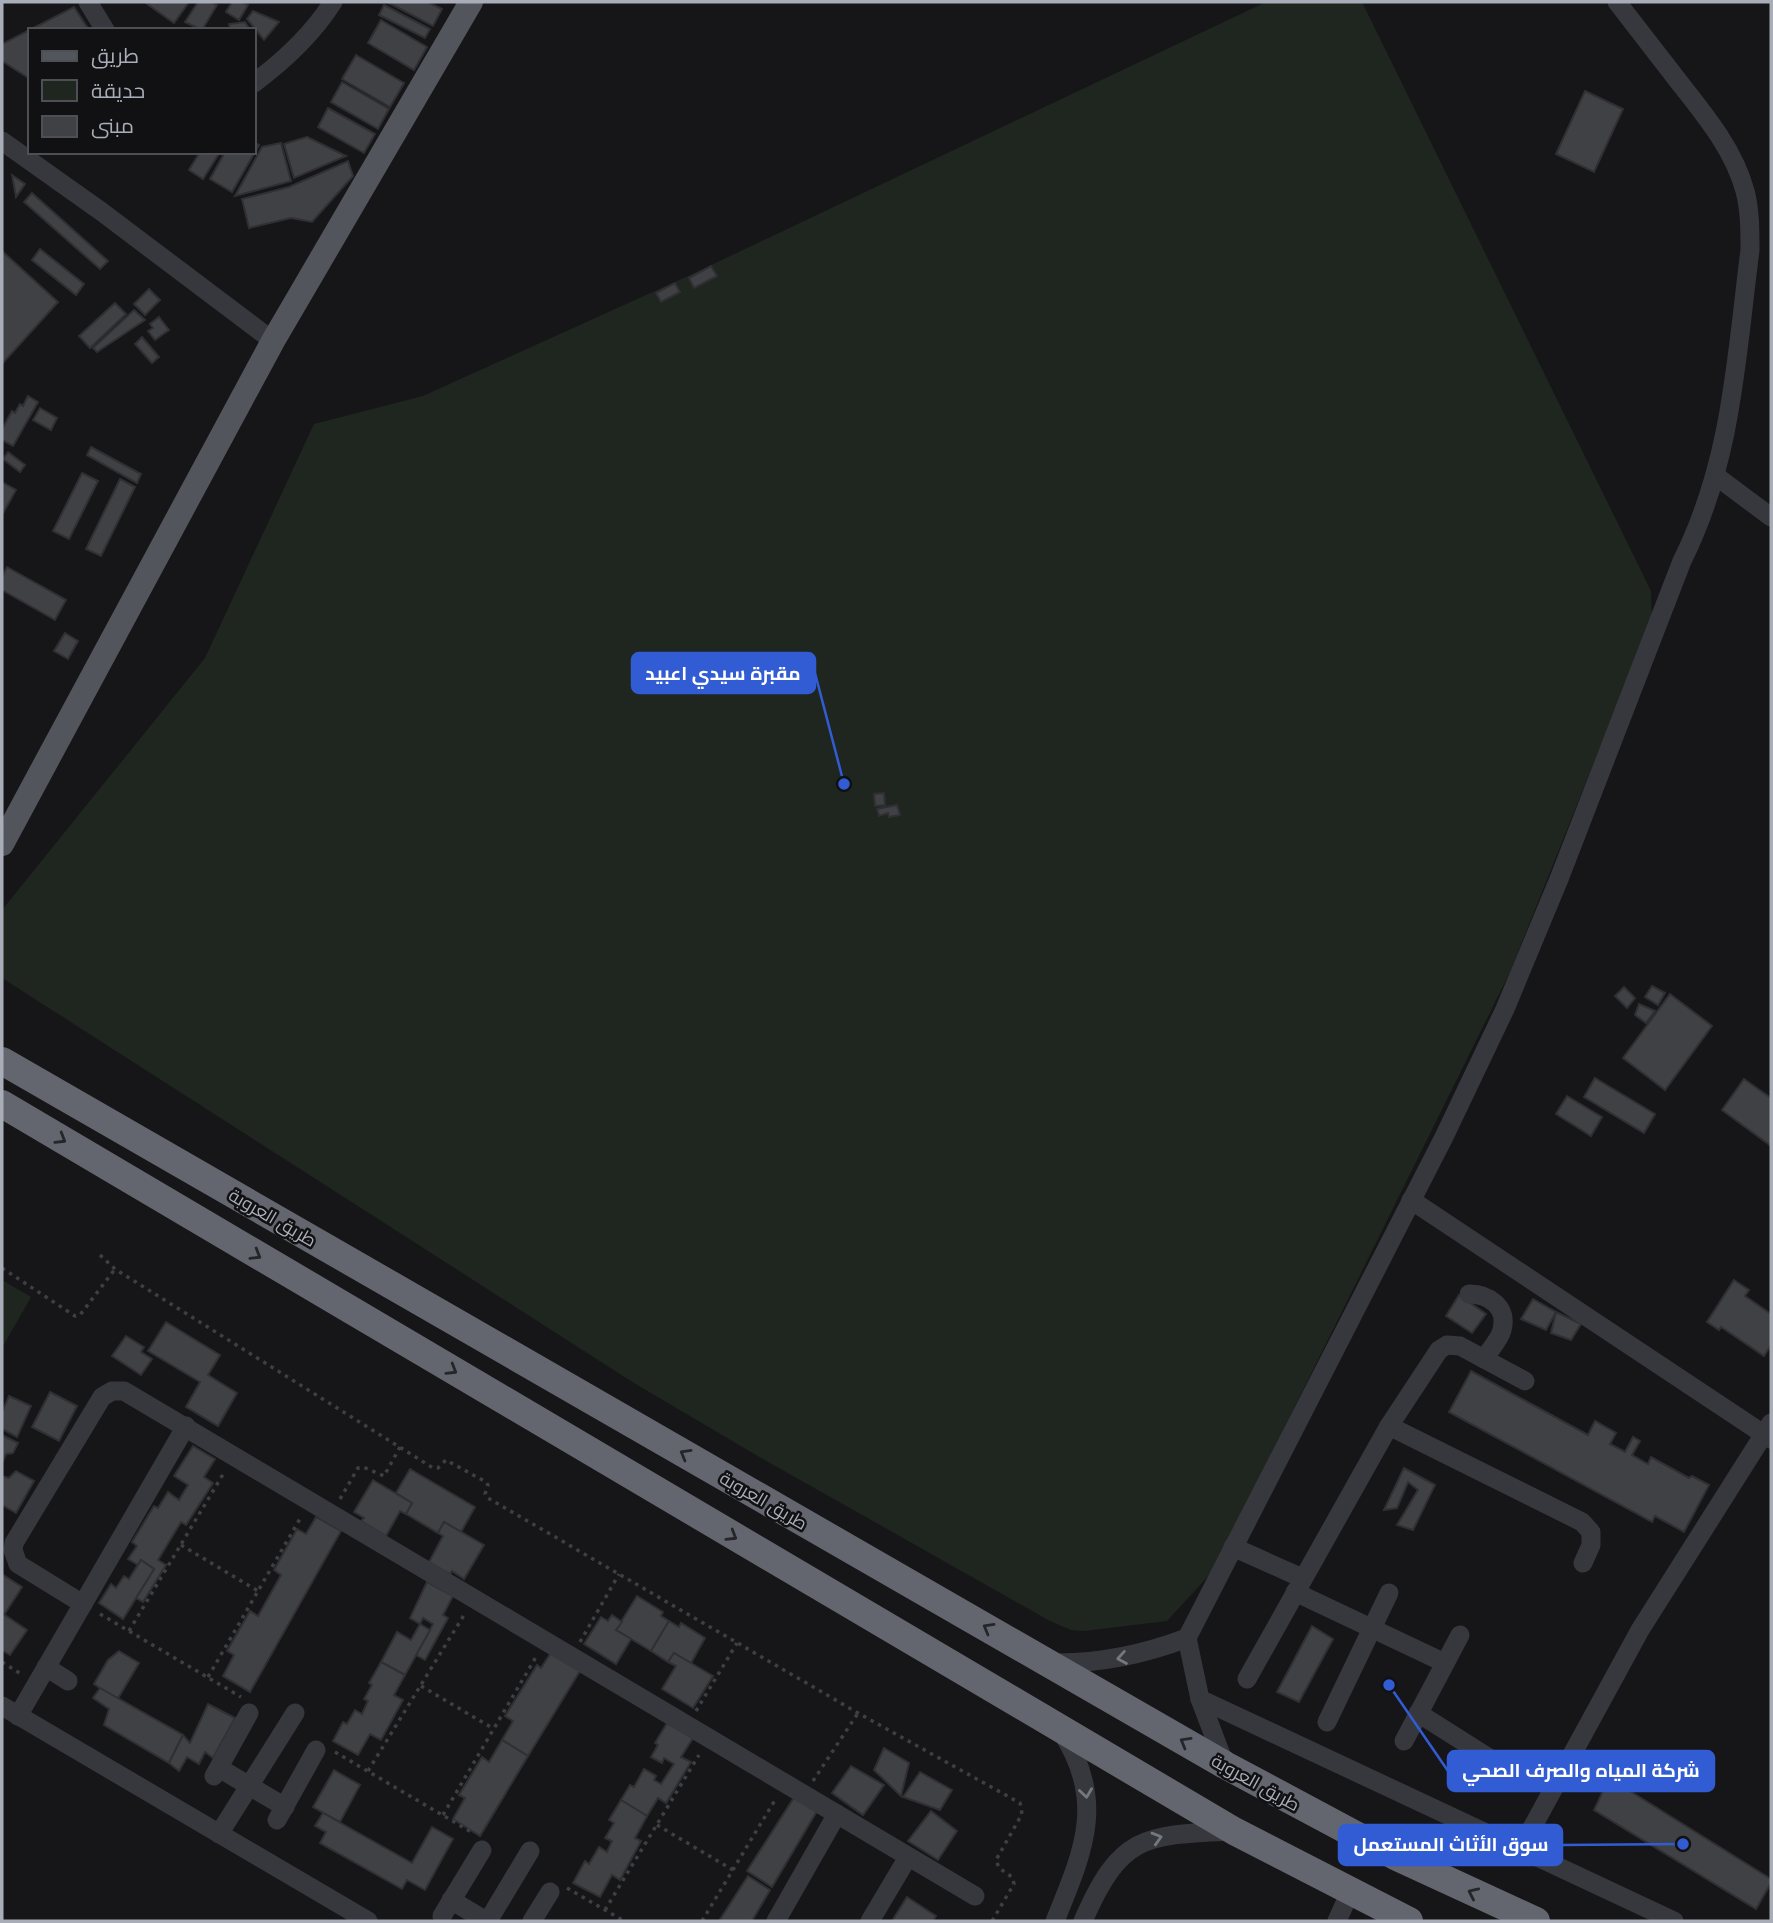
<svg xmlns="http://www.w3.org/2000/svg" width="1773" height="1923" font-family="Lato,Cairo,sans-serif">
  <rect width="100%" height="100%" fill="#161618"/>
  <!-- green -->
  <g fill="#1e261f">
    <path d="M1266 2H1362L1651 591 1652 617 1510 972 1214 1570 1167 1621 1084 1631 1071 1630 1050 1621 756 1455 634 1383 2 978V910L205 658 314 424 423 396 688 276Z"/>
    <path d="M2 1280 31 1297 2 1348Z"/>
  </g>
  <!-- building -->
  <g fill="#404145" stroke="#303034" stroke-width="2">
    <path d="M151 2H189L174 23 147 4Z"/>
    <path d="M198 2H211L217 5 202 30 185 22Z"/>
    <path d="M232 2H242L248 5 239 20 226 12Z"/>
    <path d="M387 2H428L442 9 433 26Z"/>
    <path d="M384 5 430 29 425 38 379 15Z"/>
    <path d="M74 7 89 30H30V79L2 61V44Z"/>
    <path d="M253 11 279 22 264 40 247 19Z"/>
    <path d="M381 20 427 47 414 70 368 43Z"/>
    <path d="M245 22 250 30H230L229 24Z"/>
    <path d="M356 55 404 83 390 107 342 79Z"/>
    <path d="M342 82 389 109 378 129 331 102Z"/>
    <path d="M1585 91 1623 109 1594 172 1556 154Z"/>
    <path d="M328 108 375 134 364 153 318 127Z"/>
    <path d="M307 137 346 156 294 178 284 144Z"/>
    <path d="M254 142 259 145 232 192 210 179 225 152H254Z"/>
    <path d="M281 143 291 181 235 196 262 147Z"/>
    <path d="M200 152H220L203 179 189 170Z"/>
    <path d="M348 161 353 176 312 222 291 218 249 228 242 199 289 187Z"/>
    <path d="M12 175 25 184 16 197Z"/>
    <path d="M32 193 108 261 100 269 24 202Z"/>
    <path d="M40 249 84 284 76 295 32 260Z"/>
    <path d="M2 251 58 302 2 364Z"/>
    <path d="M711 266 717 276 694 288 689 278Z"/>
    <path d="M675 283 680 292 661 302 656 293Z"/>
    <path d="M149 289 160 300 145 315 134 304Z"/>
    <path d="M115 303 126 314 90 348 79 336Z"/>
    <path d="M134 310 145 320 97 352 93 348Z"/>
    <path d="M159 317 169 330 155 340 148 331 153 328 150 324Z"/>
    <path d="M142 337 159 357 152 363 135 344Z"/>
    <path d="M28 396 38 402 13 446 2 440V429L12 411 15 413 20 404 23 406Z"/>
    <path d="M40 408 57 418 51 430 33 420Z"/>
    <path d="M91 447 141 474 137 483 87 455Z"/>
    <path d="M8 452 25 465 20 472 3 459Z"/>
    <path d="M82 473 98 481 69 539 53 531Z"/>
    <path d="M120 479 135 487 101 556 86 549Z"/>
    <path d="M2 482 16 490 2 515Z"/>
    <path d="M7 567 66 600 55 620 2 590V577Z"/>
    <path d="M65 633 78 641 68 659 54 651Z"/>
    <path d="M884 793 885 805 875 806 874 794Z"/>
    <path d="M897 805 900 815 889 817 888 813 879 816 877 809Z"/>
    <path d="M1652 986 1665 993 1658 1005 1645 997Z"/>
    <path d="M1624 987 1635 998 1627 1008 1615 996Z"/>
    <path d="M1670 994 1712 1026 1665 1090 1623 1058Z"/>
    <path d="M1639 1004 1655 1011 1646 1023 1635 1015Z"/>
    <path d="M1595 1078 1655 1114 1644 1133 1584 1097Z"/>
    <path d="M1744 1079 1771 1098V1146L1722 1110Z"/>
    <path d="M1567 1096 1602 1117 1591 1136 1556 1114Z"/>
    <path d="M1734 1280 1749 1290 1745 1296 1771 1314V1345L1764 1356 1721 1327 1719 1330 1707 1322Z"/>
    <path d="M1459 1295 1486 1314 1472 1333 1446 1316Z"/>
    <path d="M1533 1299 1556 1312 1546 1330 1521 1319Z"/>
    <path d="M1556 1312 1581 1324 1571 1340 1551 1333Z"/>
    <path d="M166 1322 220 1355 208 1375 237 1393 218 1426 186 1407 200 1382 148 1351Z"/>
    <path d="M126 1336 144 1347 141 1352 152 1359 141 1375 112 1356Z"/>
    <path d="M1471 1371 1588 1435 1595 1421 1616 1433 1610 1444 1625 1452 1633 1437 1640 1441 1632 1455 1648 1464 1651 1457 1689 1478 1692 1476 1709 1485 1684 1532 1655 1516 1652 1522 1449 1412Z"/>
    <path d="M50 1392 77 1406 59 1441 32 1427Z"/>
    <path d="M9 1396 31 1406 17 1437 2 1429V1412Z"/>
    <path d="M2 1435 18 1443 13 1453 6 1454 2 1463Z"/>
    <path d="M193 1446 215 1459 204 1477 213 1483 186 1525 181 1522 158 1560 166 1565 143 1602 136 1598 154 1569 141 1560 138 1565 128 1559 137 1546 132 1542 154 1506 158 1508 168 1492 179 1500 188 1485 174 1476Z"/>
    <path d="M1404 1468 1435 1485 1413 1530 1397 1525 1418 1490 1408 1482 1397 1508 1384 1510Z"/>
    <path d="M410 1469 475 1507 461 1532 444 1522 438 1533 406 1514 412 1503 396 1493Z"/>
    <path d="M16 1471 34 1481 16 1513 2 1505V1476L9 1478Z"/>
    <path d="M373 1480 412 1503 406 1514 400 1511 386 1536 361 1521 364 1518 354 1512Z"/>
    <path d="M316 1517 341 1531 250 1692 223 1676 234 1655 227 1651 250 1611 258 1616 281 1575 274 1570 297 1529 306 1534Z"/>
    <path d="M444 1522 484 1545 464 1579 452 1571 450 1574 429 1562 443 1536 438 1533Z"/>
    <path d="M141 1560 154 1569 123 1619 99 1603 111 1584 116 1588 124 1576 129 1579Z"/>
    <path d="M2 1574 22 1587 4 1615 2 1613Z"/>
    <path d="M427 1582 453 1596 443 1615 448 1618 425 1660 416 1655 433 1624 423 1618 420 1624 410 1618Z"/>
    <path d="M637 1596 663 1612 661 1616 669 1621 651 1651 616 1630Z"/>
    <path d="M2 1613 27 1630 10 1655 3 1651 2 1652Z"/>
    <path d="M612 1615 622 1622 616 1630 631 1639 616 1664 584 1644 601 1617 608 1621Z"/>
    <path d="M669 1621 679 1627 681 1623 705 1638 691 1663 674 1653 668 1662 651 1651Z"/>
    <path d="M420 1624 430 1630 405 1675 381 1662 397 1632 411 1640Z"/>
    <path d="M1312 1626 1333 1639 1299 1702 1277 1692Z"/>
    <path d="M554 1648 583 1666 528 1756 502 1740 513 1721 505 1716 537 1665 541 1668Z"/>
    <path d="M119 1651 139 1663 117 1700 94 1684 108 1660Z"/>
    <path d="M674 1653 713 1676 693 1708 662 1689 676 1666 668 1662Z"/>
    <path d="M381 1662 405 1675 394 1695 403 1700 381 1740 370 1734 358 1755 333 1741 343 1722 347 1724 355 1710 362 1714 368 1701 364 1699 372 1685 369 1683Z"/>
    <path d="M100 1688 183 1735 169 1763 104 1725 109 1709 93 1698Z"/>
    <path d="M208 1704 235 1718 213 1758 205 1752 199 1764 187 1757 179 1771 169 1763 183 1735 190 1743Z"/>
    <path d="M667 1723 693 1738 681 1757 691 1762 666 1803 658 1798 647 1816 621 1800 630 1785 634 1787 644 1769 656 1776 654 1780 661 1784 674 1764 664 1758 662 1763 651 1757 658 1745 655 1743Z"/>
    <path d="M502 1740 528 1756 480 1836 453 1819 465 1798 459 1795 482 1757 489 1762Z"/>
    <path d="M884 1748 909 1763 901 1796 874 1770Z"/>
    <path d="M851 1766 884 1785 863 1815 832 1793Z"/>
    <path d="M334 1770 360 1785 340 1822 313 1807Z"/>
    <path d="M920 1772 952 1790 940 1810 903 1797Z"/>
    <path d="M1609 1778 1771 1879V1883L1756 1909 1594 1810Z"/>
    <path d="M795 1796 817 1811 772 1887 747 1871Z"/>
    <path d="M621 1800 647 1816 635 1838 641 1841 620 1880 612 1875 600 1897 573 1883 585 1861 589 1864 599 1847 607 1852 612 1841 605 1838 614 1823 609 1820Z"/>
    <path d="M931 1811 957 1831 938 1860 908 1841Z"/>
    <path d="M323 1813 412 1863 432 1827 453 1839 425 1890 407 1880 402 1889 320 1843 326 1832 315 1826Z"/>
    <path d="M748 1876 770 1890 752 1921H719Z"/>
    <path d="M907 1897 936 1916 933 1921H892Z"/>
  </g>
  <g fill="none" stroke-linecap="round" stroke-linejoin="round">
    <!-- path -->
    <g stroke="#3d3f44" stroke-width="3.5" stroke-dasharray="3.5 5" stroke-linecap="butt">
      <path d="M100 1255 115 1269 433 1468H438L446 1460 486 1482 488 1485 485 1494 488 1498 858 1713 1020 1803 1022 1814 996 1860 999 1868 1012 1877 1014 1884 992 1921"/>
      <path d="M2 1268 75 1316 80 1315 115 1269"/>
      <path d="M340 1499 358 1468 363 1467 384 1476 400 1447"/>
      <path d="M181 1545 258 1591"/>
      <path d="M100 1614 241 1697"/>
      <path d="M129 1631 225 1471"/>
      <path d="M580 1642 619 1574"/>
      <path d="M2 1662 21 1674"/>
      <path d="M208 1677 301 1517"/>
      <path d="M421 1686 494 1729"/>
      <path d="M696 1711 737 1643"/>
      <path d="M335 1752 473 1833"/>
      <path d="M368 1771 464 1615"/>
      <path d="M813 1781 858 1713"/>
      <path d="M443 1815 536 1657"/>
      <path d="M657 1825 733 1870"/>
      <path d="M567 1888 624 1921"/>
      <path d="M605 1910 699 1755"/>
      <path d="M702 1921 775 1800"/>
    </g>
    <!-- minor -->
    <g stroke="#37383d" stroke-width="19">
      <path d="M88 2 105 30"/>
      <path d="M254 83C285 60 312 35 333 2"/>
      <path d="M2 141 102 212 273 341"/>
      <path d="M1716 476 1771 517"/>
      <path d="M1411 1200 1771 1439"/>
      <path d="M1469 1294C1489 1294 1508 1307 1502 1330 1500 1339 1489 1351 1484 1359"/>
      <path d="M1389 1426 1582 1522 1591 1532V1545L1583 1563"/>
      <path d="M1233 1547 1302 1578"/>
      <path d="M1295 1592 1445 1663"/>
      <path d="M83 1604 18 1564 13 1550 14 1543 102 1397 112 1391H124L975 1896"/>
      <path d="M1051 1663C1099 1664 1142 1655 1187 1638"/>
      <path d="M46 1667 68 1681"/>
      <path d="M1247 1679 1389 1426 1439 1350 1447 1345 1460 1346 1525 1381"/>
      <path d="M1200 1699 1674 1921"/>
      <path d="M2 1706 368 1921"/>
      <path d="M1418 1713 1497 1763"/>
      <path d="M18 1716 186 1426"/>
      <path d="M1327 1722 1389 1593"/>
      <path d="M1404 1741 1460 1635"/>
      <path d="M1225 1765 1200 1699 1187 1638 1444 1137 1505 1009 1559 879 1682 561C1732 461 1736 359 1750 250 1750 230 1750 210 1745 191 1734 150 1705 115 1679 82 1658 55 1637 28 1617 2"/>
      <path d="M219 1768 285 1807"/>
      <path d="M214 1776 249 1713"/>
      <path d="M277 1820 316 1750"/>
      <path d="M219 1834 295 1713"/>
      <path d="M1521 1848 1640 1630 1771 1423"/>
      <path d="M451 1900 486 1921"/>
      <path d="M442 1916 482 1850"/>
      <path d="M488 1921 530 1851"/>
      <path d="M532 1921 550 1892"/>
      <path d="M776 1921 837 1814"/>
      <path d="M870 1921 908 1857"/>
      <path d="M1055 1921C1083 1852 1107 1801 1061 1731"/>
      <path d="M1083 1921C1121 1834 1144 1835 1234 1831"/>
      <path d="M1337 1921 1350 1892"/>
    </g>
    <!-- major -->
    <path stroke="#53555c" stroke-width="24" d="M2 844 273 341 471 2"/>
    <!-- highway -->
    <g stroke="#63666e" stroke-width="28">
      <path d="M2 1061 1225 1765 1395 1856 1536 1921"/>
      <path d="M2 1104 1234 1831 1409 1921"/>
    </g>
  </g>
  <!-- one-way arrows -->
  <defs><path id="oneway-chevron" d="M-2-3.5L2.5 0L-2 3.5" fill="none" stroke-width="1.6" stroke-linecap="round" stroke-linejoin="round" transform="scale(1.75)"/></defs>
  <g stroke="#26262a">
    <use href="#oneway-chevron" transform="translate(61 1139) rotate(31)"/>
    <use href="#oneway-chevron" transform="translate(256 1255) rotate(31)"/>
    <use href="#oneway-chevron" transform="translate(452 1370) rotate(31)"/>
    <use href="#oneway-chevron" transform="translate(685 1454) rotate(-150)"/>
    <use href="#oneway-chevron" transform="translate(732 1536) rotate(31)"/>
    <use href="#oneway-chevron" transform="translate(988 1628) rotate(-150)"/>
    <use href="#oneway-chevron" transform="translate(1185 1742) rotate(-150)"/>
    <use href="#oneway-chevron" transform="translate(1473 1893) rotate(-155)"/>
  </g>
  <g stroke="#757881">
    <use href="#oneway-chevron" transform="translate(1122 1658) rotate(170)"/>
    <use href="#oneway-chevron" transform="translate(1086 1793) rotate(82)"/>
    <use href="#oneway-chevron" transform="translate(1157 1838) rotate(-16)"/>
  </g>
  <g text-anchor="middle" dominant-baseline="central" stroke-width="5" stroke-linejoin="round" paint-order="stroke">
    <!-- street labels -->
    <g font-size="18" fill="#a8adb8" stroke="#111113">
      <text transform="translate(273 1217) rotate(30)">طريق العروبة</text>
      <text transform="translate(764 1500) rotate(30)">طريق العروبة</text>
      <text transform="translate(1256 1782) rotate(29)">طريق العروبة</text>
    </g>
  </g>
  <!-- callouts -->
  <path fill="none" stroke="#325cd3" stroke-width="2.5" d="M844 784L815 673M1389 1685L1448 1771M1683 1844L1562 1845"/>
  <g fill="#325cd3" stroke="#111113" stroke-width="2.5">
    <circle cx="844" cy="784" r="7"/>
    <circle cx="1389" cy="1685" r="7"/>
    <circle cx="1683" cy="1844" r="7"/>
  </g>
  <g fill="#325cd3" stroke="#325cd3" stroke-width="2.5">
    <rect x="632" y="653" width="183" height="40" rx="7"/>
    <rect x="1448" y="1751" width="266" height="40" rx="7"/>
    <rect x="1339" y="1825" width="223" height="40" rx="7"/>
  </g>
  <g font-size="19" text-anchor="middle" font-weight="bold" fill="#fff">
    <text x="723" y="680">مقبرة سيدي اعبيد</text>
    <text x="1581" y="1777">شركة المياه والصرف الصحي</text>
    <text x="1451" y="1851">سوق الأثاث المستعمل</text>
  </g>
  <!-- border -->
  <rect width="1773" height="1923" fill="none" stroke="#a8adb8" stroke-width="7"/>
  <!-- legend -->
  <rect x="28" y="28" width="228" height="126" fill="#111113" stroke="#4d4f55" stroke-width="2"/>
  <rect x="42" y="51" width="35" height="10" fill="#53555c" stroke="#4d4f55" stroke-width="2"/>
  <text x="91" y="63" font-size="21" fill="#a8adb8">طريق</text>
  <rect x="42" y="80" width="35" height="21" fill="#1e261f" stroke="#4d4f55" stroke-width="2"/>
  <text x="91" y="98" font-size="21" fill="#a8adb8">حديقة</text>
  <rect x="42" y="116" width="35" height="21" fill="#404145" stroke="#4d4f55" stroke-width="2"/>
  <text x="91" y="133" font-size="21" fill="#a8adb8">مبنى</text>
</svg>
